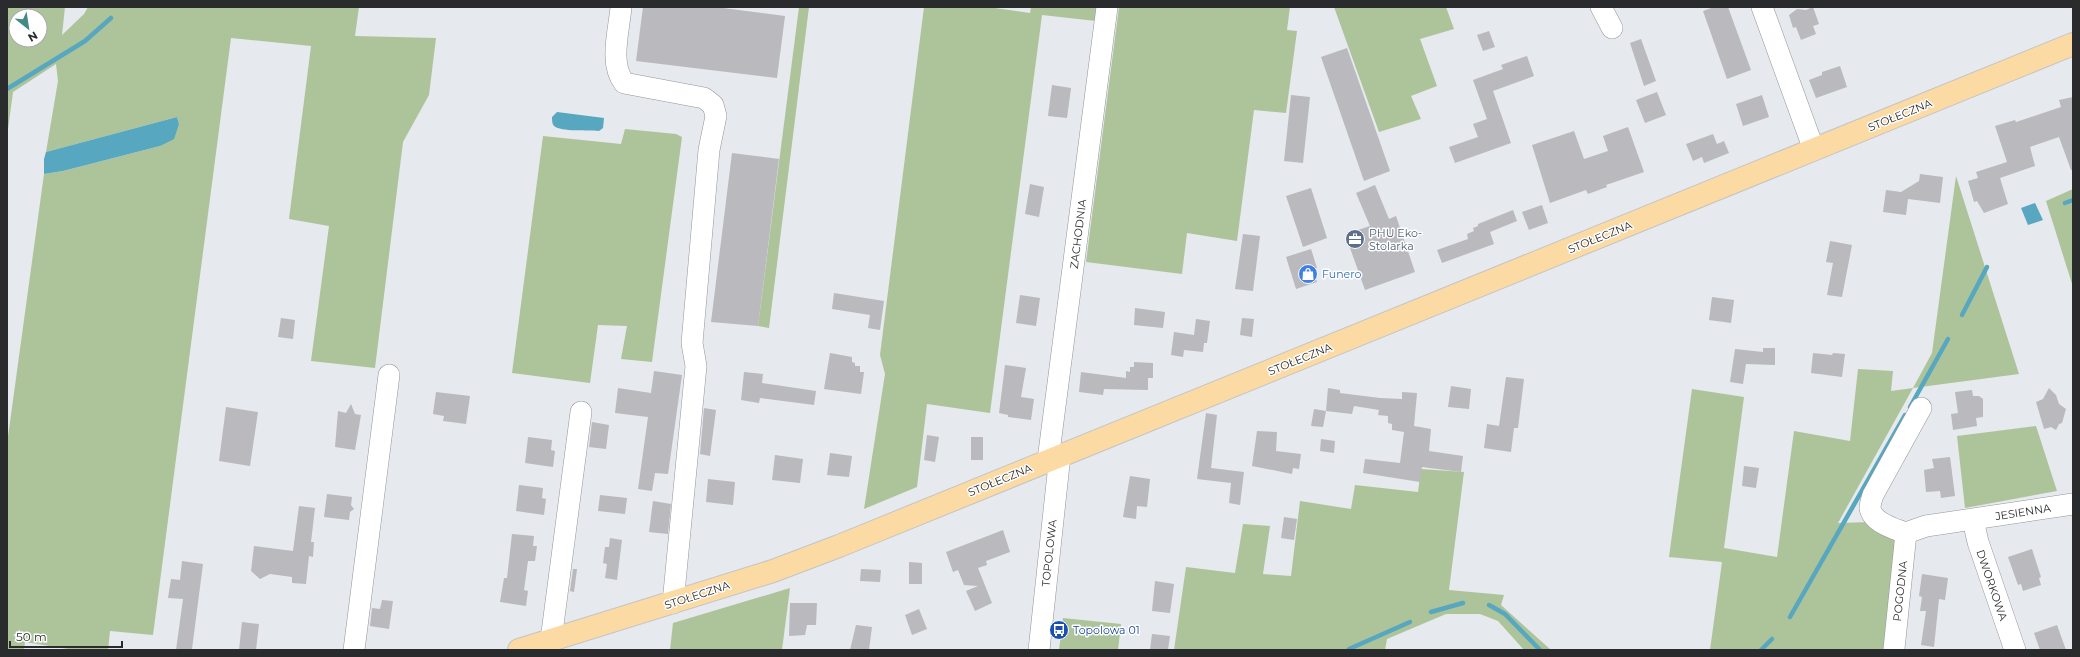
<svg xmlns="http://www.w3.org/2000/svg" width="2080" height="657" font-family="Montserrat,sans-serif">
  <rect width="100%" height="100%" fill="#e6e9ee"/>
  <!-- green -->
  <g fill="#adc49a" fill-rule="evenodd">
    <path d="M7 7H65L62 35 84 14 88 7H359L355 36 436 38 429 95 403 142 375 368 311 361 329 226 289 219 311 46 231 38 153 635 110 631 108 650H74L25 642 24 650H7V444L44 174 63 171 160 146 179 124 177 117 46 152 58 81 56 64 13 92 7 137ZM16 16H40V40H16Z"/>
    <path d="M799 7H809L769 328 758 326Z"/>
    <path d="M924 7H988L1030 13 1031 7H1097L1096 21 1042 15 990 413 927 404 917 487 864 509 885 374 880 355Z"/>
    <path d="M1119 7H1290L1287 30 1297 31 1286 113 1254 110 1237 241 1187 233 1182 274 1086 262Z"/>
    <path d="M1334 7H1446L1454 29 1420 39 1437 86 1411 96 1421 119 1379 132Z"/>
    <path d="M625 129 676 134 682 137 652 362 621 359 627 326 598 325 590 383 512 373 543 136 621 144Z"/>
    <path d="M1956 176 2019 374 1913 388 1838 523 1872 522 1901 538 1886 650H1710L1722 562 1669 557 1692 389 1744 397 1724 548 1777 557 1794 431 1850 441 1858 369 1893 371 1891 391 1913 388 1932 353Z"/>
    <path d="M2073 189V287L2046 201Z"/>
    <path d="M2036 426 2057 491 1965 508 1957 436Z"/>
    <path d="M1421 469 1464 472 1449 590 1504 595 1501 605 1551 650H1524L1498 621 1480 614H1446L1387 639 1385 650H1174L1186 567 1235 573 1243 524 1270 526 1263 574 1291 576 1300 501 1351 509 1355 485 1418 492Z"/>
    <path d="M790 588 782 650H670L673 623Z"/>
    <path d="M1063 618 1121 624 1118 650H1059Z"/>
  </g>
  <!-- water -->
  <g fill="#56a7bf">
    <path d="M557 112 604 118 603 128 599 131C589 130 561 132 554 126 552 124 552 120 552 117Z"/>
    <path d="M177 117 179 124 174 139 160 146 63 171 44 174V159L46 152Z"/>
    <path d="M2035 203 2043 220 2028 225 2021 208Z"/>
  </g>
  <g fill="none" stroke-linecap="round" stroke-linejoin="round">
    <!-- stream -->
    <g stroke="#56a7bf" stroke-width="4.5">
      <path d="M7 89 85 41 111 18"/>
      <path d="M2065 203 2073 200"/>
      <path d="M1962 315 1987 267"/>
      <path d="M1910 407 1948 339"/>
      <path d="M1489 605 1505 614 1540 650"/>
      <path d="M1431 612 1463 603"/>
      <path d="M1790 617 1905 415"/>
      <path d="M1349 649 1410 622"/>
      <path d="M1761 650 1772 639"/>
    </g>
  </g>
  <!-- building -->
  <g fill="#b9b9be">
    <path d="M643 7H715L785 16 777 78 636 61Z"/>
    <path d="M1714 7H1728L1751 70 1727 79 1703 11Z"/>
    <path d="M1813 7 1819 24 1813 26 1816 34 1801 40 1796 27 1793 28 1789 15 1797 9 1806 10Z"/>
    <path d="M1489 31 1495 47 1483 51 1477 35Z"/>
    <path d="M1641 39 1656 81 1644 86 1630 43Z"/>
    <path d="M1347 48 1390 171 1364 181 1321 57Z"/>
    <path d="M1527 56 1534 76 1493 91 1511 143 1455 163 1449 147 1478 137 1473 124 1487 119 1473 80 1503 69 1501 65Z"/>
    <path d="M1840 66 1847 87 1816 98 1809 80 1822 75V72Z"/>
    <path d="M1052 85 1071 88 1067 118 1048 116Z"/>
    <path d="M1657 92 1666 115 1645 123 1636 100Z"/>
    <path d="M1291 95 1310 97 1303 163 1284 161Z"/>
    <path d="M1762 95 1769 117 1743 126 1736 104Z"/>
    <path d="M2073 97V170H2071L2059 137 2030 147 2035 166 2000 178 2008 204 1984 213 1977 201 1974 202 1968 181 1978 178 1976 172 2007 162 1995 126 2015 120 2016 122 2061 107 2059 100Z"/>
    <path d="M1628 127 1644 172 1606 185 1607 187 1588 194 1586 190 1550 203 1532 145 1574 131 1584 159 1608 151 1603 136Z"/>
    <path d="M1713 134 1717 144 1724 141 1729 153 1704 163 1702 157 1693 161 1686 144Z"/>
    <path d="M732 153 779 159 758 326 711 322Z"/>
    <path d="M1920 174 1943 177 1940 203 1908 199 1906 215 1883 212 1886 190 1901 192 1919 181Z"/>
    <path d="M1030 184 1044 187 1039 217 1025 214Z"/>
    <path d="M1375 185 1389 219 1396 216 1415 272 1365 290 1349 245 1358 230 1370 226 1356 193Z"/>
    <path d="M1311 188 1327 238 1303 247 1286 196Z"/>
    <path d="M1542 205 1548 223 1529 230 1522 212Z"/>
    <path d="M1513 210 1517 221 1490 232 1494 244 1442 263 1437 250 1468 239 1467 234 1474 231 1473 228 1478 226V224Z"/>
    <path d="M1243 234 1260 236 1253 291 1235 289Z"/>
    <path d="M1830 241 1852 245 1842 297 1827 295 1833 263 1826 262Z"/>
    <path d="M1311 249 1317 268 1313 269 1317 282 1296 289 1286 257Z"/>
    <path d="M834 293 884 301 880 330 868 328 870 315 832 309Z"/>
    <path d="M1020 295 1040 298 1036 326 1016 323Z"/>
    <path d="M1712 297 1734 300 1731 323 1709 320Z"/>
    <path d="M1135 308 1165 312 1163 328 1134 325Z"/>
    <path d="M281 318 295 320 293 339 278 337Z"/>
    <path d="M1242 318 1254 319 1252 337 1240 335Z"/>
    <path d="M1196 319 1210 321 1207 343H1204L1203 352 1184 350 1183 357 1171 355 1174 332 1194 335Z"/>
    <path d="M1763 348H1775V365L1746 364 1743 384 1730 382 1735 349 1763 352Z"/>
    <path d="M830 353 852 357V362L855 363V366H860V372H864L861 394 824 389Z"/>
    <path d="M1813 353 1832 355 1833 353 1845 354 1842 377 1811 373Z"/>
    <path d="M1134 362 1153 363V378H1148V390L1104 389 1103 395 1079 392 1081 372 1126 378V371L1130 372V367H1134Z"/>
    <path d="M1005 365 1026 368 1021 397 1034 399 1031 420 1008 417V415L999 413Z"/>
    <path d="M654 371 682 375 668 474 655 473 652 491 638 489 648 417 615 413 618 388 651 393Z"/>
    <path d="M744 372 763 374 762 383 816 391 814 405 760 398 759 403 741 400Z"/>
    <path d="M1506 377 1524 379 1518 428H1514L1511 452 1484 448 1487 424 1499 426Z"/>
    <path d="M1451 386 1471 389 1469 409 1448 407Z"/>
    <path d="M1328 388 1340 390V393L1380 398 1402 399V392L1417 393 1414 426 1431 429 1429 451 1463 456 1461 472 1422 467 1420 482 1363 473 1365 459 1400 463 1404 432 1392 430V424L1388 423V416L1378 415 1379 410 1354 406 1352 414 1326 411Z"/>
    <path d="M2049 388 2056 395 2059 404 2066 409 2062 423 2059 424 2056 430 2051 427 2044 429 2036 402 2043 399Z"/>
    <path d="M1972 390 1973 396H1979L1983 399V417L1976 418 1977 426 1953 430 1951 414 1958 413 1955 392Z"/>
    <path d="M436 392 470 396 466 424 443 421 444 416 433 414Z"/>
    <path d="M351 404 355 414 361 415 355 450 335 447 338 411 346 413Z"/>
    <path d="M226 407 258 412 250 466 219 461Z"/>
    <path d="M704 408 716 410 710 456 700 454Z"/>
    <path d="M1314 409 1326 411 1323 427 1311 426Z"/>
    <path d="M1206 413 1217 415 1211 468 1244 472 1240 505 1229 503 1231 483 1197 479Z"/>
    <path d="M592 422 609 425 606 449 589 447Z"/>
    <path d="M1257 431 1277 432 1276 451 1301 454 1299 469 1293 468 1292 474 1252 466Z"/>
    <path d="M927 435 939 437 935 462 924 460Z"/>
    <path d="M528 437 552 440 551 450 555 451 553 467 525 463Z"/>
    <rect x="971" y="437" width="12" height="23"/>
    <path d="M1321 439 1335 441 1334 453 1320 451Z"/>
    <path d="M830 453 852 456 849 477 827 475Z"/>
    <path d="M775 455 803 459 800 483 772 480Z"/>
    <path d="M1950 457 1955 496 1941 498 1940 491 1926 492 1924 470 1934 468 1932 459Z"/>
    <path d="M1744 466 1759 468 1756 488 1742 486Z"/>
    <path d="M1130 476 1150 479 1147 507 1137 506 1136 519 1123 517Z"/>
    <path d="M708 479 735 482 733 505 706 502Z"/>
    <path d="M519 485 543 488 542 498 546 499 544 515 516 511Z"/>
    <path d="M327 494 352 497 351 505 354 509 350 512 349 520 324 517Z"/>
    <path d="M600 495 627 498 625 514 598 511Z"/>
    <path d="M653 501 671 504 668 534 649 532Z"/>
    <path d="M299 506 315 508 311 542H314L313 557 309 556 306 584 292 583V577L270 574 260 579 251 571 254 546 293 551Z"/>
    <path d="M1284 517 1297 519 1294 540 1281 538Z"/>
    <path d="M1003 530 1010 552 986 561 987 565 978 568 992 603 975 611 966 591 978 586 964 585 958 570 953 572 946 552Z"/>
    <path d="M512 534 534 536 533 546H537L535 561H528L524 590 528 591 526 606 500 602 504 578H507Z"/>
    <path d="M610 538 622 540 617 580 605 578 607 564 603 563 605 547H609Z"/>
    <path d="M2032 549 2041 577 2039 578 2041 585 2023 591 2021 584 2018 585 2008 557Z"/>
    <path d="M182 561 203 564 192 649 189 650H176L183 599 168 598 171 579 180 580Z"/>
    <path d="M909 562 922 563V584H909Z"/>
    <path d="M573 569H577L574 592 570 591Z"/>
    <path d="M861 569 881 570 880 582 860 581Z"/>
    <path d="M1922 574 1948 578 1945 600 1939 599 1934 647 1921 645 1926 611H1920L1922 597 1919 596Z"/>
    <path d="M1155 581 1174 584 1170 613 1152 611Z"/>
    <path d="M382 600 393 601 389 629 370 626 372 608 380 609Z"/>
    <path d="M790 603H817L816 625H807L805 635 789 636Z"/>
    <path d="M919 609 927 629 912 635 905 615Z"/>
    <path d="M242 622 259 624 256 650H239Z"/>
    <path d="M856 625 872 627 869 650H850Z"/>
    <path d="M2057 625 2066 650H2040L2034 633Z"/>
    <path d="M1152 634 1170 636 1168 650H1150Z"/>
  </g>
  <g fill="none" stroke-linecap="round" stroke-linejoin="round">
    <defs>
      <g id="minor">
        <path d="M621 7C619 31 609 63 624 83L704 98 713 105 716 116 709 150 692 343 696 366 673 603"/>
        <path d="M1601 7 1612 28"/>
        <path d="M1762 7 1814 150"/>
        <path d="M1921 408 1873 495C1872 498 1870 504 1870 508 1872 522 1894 529 1906 533L1926 526 2073 504"/>
        <path d="M1048 460 1107 7"/>
        <path d="M1973 520 1978 542 2015 650"/>
        <path d="M551 640 581 412"/>
        <path d="M1894 649 1906 533"/>
        <path d="M354 650 389 375"/>
        <path d="M1039 650 1060 455"/>
      </g>
      <path id="major" d="M519 650 773 571 839 546 2073 44"/>
    </defs>
    <!-- minor casing -->
    <use href="#minor" stroke="#93969a" stroke-width="22"/>
    <!-- major casing -->
    <use href="#major" stroke="#c3c4c4" stroke-width="24"/>
    <!-- minor -->
    <use href="#minor" stroke="#fff" stroke-width="21"/>
    <!-- major -->
    <use href="#major" stroke="#fbdaa3" stroke-width="22"/>
  </g>
  <!-- icons -->
  <defs>
    <symbol id="office-disc" viewBox="-11 -11 22 22"><circle r="9.5" fill="#5c6f8a" stroke="#fff"/><path d="M-6-3h4V-5.5h4V-3h4V5H-6ZM-1-4.5V-3h2v-1.5ZM-6 0V1H6V0Z" fill="#fff"/></symbol>
    <symbol id="shop-disc" viewBox="-11 -11 22 22"><circle r="9.5" fill="#3f7fe0" stroke="#fff"/><path d="M-5-2.5h2.3a2.7 3.5 0 0 1 5.4 0H5L5.5 6h-11ZM-1.5-2.5h3a1.5 2.3 0 0 0-3 0Z" fill="#fff"/></symbol>
    <symbol id="bus-disc" viewBox="-11 -11 22 22"><circle r="9.5" fill="#1a4fb4" stroke="#fff"/><path d="M-5-6H5V4H4V6H2V4H-2V6H-4V4H-5ZM-3.5-4V0h7V-4ZM-3.5 1.2v1.5H-2V1.2ZM2 1.2v1.5H3.5V1.2Z" fill="#fff"/></symbol>
  </defs>
  <g fill-rule="evenodd">
    <use href="#office-disc" x="1344" y="228" width="22" height="22"/>
    <use href="#shop-disc" x="1297" y="263" width="22" height="22"/>
    <use href="#bus-disc" x="1048" y="619" width="22" height="22"/>
  </g>
  <g text-anchor="middle" dominant-baseline="central" stroke-width="3" stroke-linejoin="round" paint-order="stroke">
    <!-- street labels -->
    <g font-size="11" fill="#2a2b2d" stroke="#fff">
      <text transform="translate(1900 115) rotate(-22)">STOŁECZNA</text>
      <text transform="translate(1078 234) rotate(-83)">ZACHODNIA</text>
      <text transform="translate(1600 237) rotate(-22)">STOŁECZNA</text>
      <text transform="translate(1300 359) rotate(-22)">STOŁECZNA</text>
      <text transform="translate(1000 480) rotate(-22)">STOŁECZNA</text>
      <text transform="translate(2023 512) rotate(-9)">JESIENNA</text>
      <text transform="translate(1049 553) rotate(-84)">TOPOLOWA</text>
      <text transform="translate(1992 585) rotate(71)">DWORKOWA</text>
      <text transform="translate(1900 591) rotate(-84)">POGODNA</text>
      <text transform="translate(697 595) rotate(-18)">STOŁECZNA</text>
    </g>
    <!-- service labels -->
    <g font-size="11" fill="#4e5e75" stroke="#fff" text-anchor="start">
      <text x="1369" y="233">PHU Eko-<tspan x="1369" dy="13">Stolarka</tspan></text>
    </g>
    <!-- shop labels -->
    <g font-size="11" fill="#366cbe" stroke="#fff" text-anchor="start">
      <text x="1322" y="274">Funero</text>
    </g>
    <!-- transit labels -->
    <g font-size="11" fill="#164399" stroke="#fff" text-anchor="start">
      <text x="1073" y="630">Topolowa 01</text>
    </g>
  </g>
  <!-- border -->
  <rect width="2080" height="657" fill="none" stroke="#2a2b2d" stroke-width="16"/>
  <!-- north arrow -->
  <g transform="translate(28 28) rotate(150)"><circle r="19" fill="#ffffff" stroke="#aaaaab"/>
  <path d="M0-3L7 15L0 10L-7 15Z" fill="#438a82"/>
  <text y="-6" font-size="11" font-weight="bold" text-anchor="middle" fill="#2a2b2d">N</text>
  </g>
  <!-- scale -->
  <path d="M10 641v6h112v-6" fill="none" stroke="#2a2b2d" stroke-width="2"/>
  <text x="16" y="641" font-size="12" fill="#2a2b2d" stroke="#ffffff" stroke-width="3" paint-order="stroke">50 m</text>
</svg>
